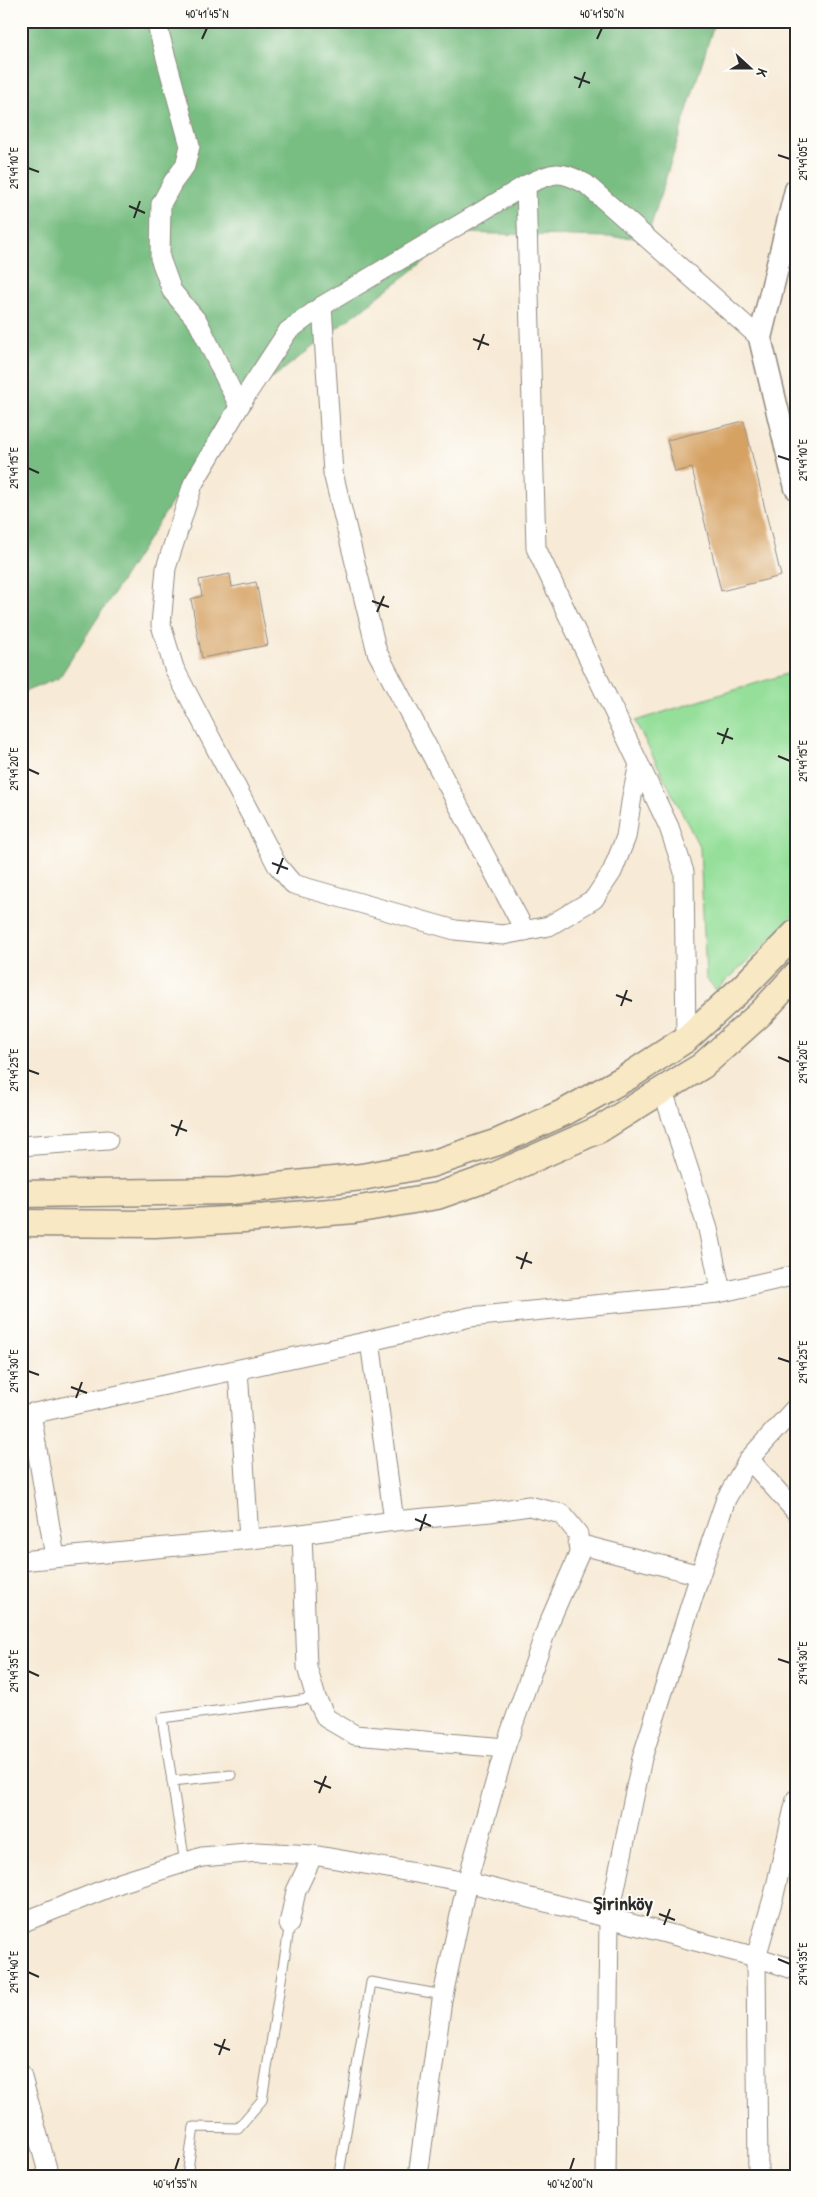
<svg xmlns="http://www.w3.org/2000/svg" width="817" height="2197" font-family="'Patrick Hand',sans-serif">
  <rect width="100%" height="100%" fill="#fdfcf7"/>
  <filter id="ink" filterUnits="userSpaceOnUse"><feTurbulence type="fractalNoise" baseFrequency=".02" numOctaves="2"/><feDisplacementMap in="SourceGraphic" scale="10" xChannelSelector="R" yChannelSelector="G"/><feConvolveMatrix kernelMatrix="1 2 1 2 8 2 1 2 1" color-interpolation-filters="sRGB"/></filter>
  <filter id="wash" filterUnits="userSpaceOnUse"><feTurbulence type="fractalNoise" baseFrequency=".0096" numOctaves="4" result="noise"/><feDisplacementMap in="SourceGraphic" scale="20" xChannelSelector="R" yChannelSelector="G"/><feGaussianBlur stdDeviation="1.12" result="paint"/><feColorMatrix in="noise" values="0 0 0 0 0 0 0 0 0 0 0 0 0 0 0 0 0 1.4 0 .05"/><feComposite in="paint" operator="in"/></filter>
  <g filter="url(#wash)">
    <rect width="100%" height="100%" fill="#f7ead6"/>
    <!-- green -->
    <path fill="#95df9a" stroke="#608562" d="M796 671V913L758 952 716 990 706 978 700 848 635 721Z"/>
    <!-- forest -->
    <path fill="#78be82" stroke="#527456" d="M21 21H715L647 238 461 233 232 409 59 678 21 693Z"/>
    <g id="blocks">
      <!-- building -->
      <g fill="#d6a263">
        <path d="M744 421 781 576 721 591 692 468 675 472 667 440Z"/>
        <path d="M230 574 232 587 256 582 268 645 202 658 191 599 202 596 199 580Z"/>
      </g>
    </g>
  </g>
  <g filter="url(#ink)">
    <use href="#blocks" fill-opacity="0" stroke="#918a80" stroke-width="1"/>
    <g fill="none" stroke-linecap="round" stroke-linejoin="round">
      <defs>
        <g id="service">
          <path d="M172 1781 231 1775"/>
          <path d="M185 1863 162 1718 316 1698"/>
          <path d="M339 2174 371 1982 443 1995"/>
          <path d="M187 2176 194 2127 238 2128 262 2100 290 1923"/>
        </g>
        <g id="minor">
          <path d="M156 21 190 146 185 166 173 182 161 204 160 258 172 291 198 322 239 406"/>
          <path d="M526 185 536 548 669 827 684 872 686 1039"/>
          <path d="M322 306 333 473 377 652 525 931"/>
          <path d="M639 764 632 796 626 837 612 872 594 899 549 926 503 935 455 930 293 884 277 865 174 668 161 625 166 568 193 484 248 392 288 331 322 306 526 185C554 172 559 169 586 184L760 338"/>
          <path d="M663 1091 708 1229 721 1292"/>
          <path d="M21 1146 108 1140"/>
          <path d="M370 1341 394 1521"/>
          <path d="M238 1370 249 1538"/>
          <path d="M31 1413 55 1557"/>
          <path d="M21 1416 370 1341 470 1317 718 1293 796 1275"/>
          <path d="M749 1459 796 1512"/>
          <path d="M302 1534 307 1667 316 1698 326 1718 355 1735 505 1748"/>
          <path d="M578 1544 700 1575"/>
          <path d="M21 1561 302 1534 394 1521 490 1512 529 1506 562 1514 578 1534 579 1554 548 1625 505 1748 467 1882 442 2000 418 2176"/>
          <path d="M21 1923 120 1883 202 1857 257 1852 313 1855 467 1882 609 1918 756 1957 796 1970"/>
          <path d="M289 1924 296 1891 313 1855"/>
          <path d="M21 2074 49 2176"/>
          <path d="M606 2176 609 1918 642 1758 700 1575 726 1499 749 1459 796 1407"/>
          <path d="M758 2176 756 1957 774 1895 796 1799"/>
        </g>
        <path id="tertiary" d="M796 190 760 338 796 488"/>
        <g id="secondary">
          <path d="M21 1194 231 1191 362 1177 431 1164 498 1142 565 1112 629 1076 686 1039 743 987 796 933"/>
          <path d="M21 1223 155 1224 244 1219 354 1210 437 1196 494 1176 600 1129 648 1099 702 1066 761 1013 796 975"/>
        </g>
      </defs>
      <!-- service casing -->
      <use href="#service" stroke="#918a80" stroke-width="11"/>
      <!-- minor casing -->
      <use href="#minor" stroke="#918a80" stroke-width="21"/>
      <!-- tertiary casing -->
      <use href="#tertiary" stroke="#918a80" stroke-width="25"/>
      <!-- secondary casing -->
      <use href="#secondary" stroke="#918a80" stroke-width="29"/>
      <!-- service -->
      <use href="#service" stroke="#fff" stroke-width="9"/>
      <!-- minor -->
      <use href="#minor" stroke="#fff" stroke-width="19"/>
      <!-- tertiary -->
      <use href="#tertiary" stroke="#fff" stroke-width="22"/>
      <!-- secondary -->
      <use href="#secondary" stroke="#f8e8c3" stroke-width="26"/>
    </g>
  </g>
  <!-- ticks -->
  <path fill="none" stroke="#2b2b2b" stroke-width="2" d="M202 39 207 28M597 39 602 28M574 77 590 83M579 88 585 72M778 155 790 159M28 168 39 172M129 206 145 213M134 218 140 201M473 339 489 345M478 350 484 334M778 456 790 460M28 468 39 473M372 601 389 607M377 612 384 596M717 733 733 739M722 744 728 728M778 756 790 761M28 769 39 774M272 863 288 869M277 874 283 858M616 995 632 1001M621 1006 627 990M778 1057 790 1062M28 1070 39 1074M171 1125 187 1131M176 1136 182 1120M516 1257 532 1263M521 1269 527 1252M778 1358 790 1362M28 1371 39 1375M71 1387 87 1393M76 1398 82 1382M415 1519 431 1526M420 1531 426 1514M778 1659 790 1663M28 1671 39 1676M314 1781 331 1788M319 1793 326 1776M659 1914 675 1920M664 1925 670 1909M778 1959 790 1964M28 1972 39 1977M214 2044 230 2050M219 2055 225 2039M175 2170 179 2158M570 2170 574 2158"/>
  <g text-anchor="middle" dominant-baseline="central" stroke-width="4" stroke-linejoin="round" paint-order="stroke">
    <!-- district labels -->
    <g font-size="20" font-weight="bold" fill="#2b2b2b" stroke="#fdfcf7">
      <text x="623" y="1902">Şirinköy</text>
    </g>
  </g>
  <!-- margin -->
  <rect width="817" height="2197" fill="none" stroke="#fdfcf7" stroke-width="55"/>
  <!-- north arrow -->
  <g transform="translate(750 68) rotate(111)" stroke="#fdfcf7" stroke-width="4" paint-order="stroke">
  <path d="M0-4L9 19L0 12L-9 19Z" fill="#2b2b2b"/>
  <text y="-8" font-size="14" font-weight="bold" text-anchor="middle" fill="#2b2b2b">K</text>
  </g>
  <rect x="28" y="28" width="762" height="2142" fill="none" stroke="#2b2b2b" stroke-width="2"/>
  <g font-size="12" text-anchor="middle" fill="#2b2b2b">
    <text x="207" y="18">40°41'45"N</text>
    <text x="602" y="18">40°41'50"N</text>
    <text transform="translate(803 159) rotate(-90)" y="4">29°49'05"E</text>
    <text transform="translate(14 168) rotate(-90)" y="4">29°49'10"E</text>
    <text transform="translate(803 460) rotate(-90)" y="4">29°49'10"E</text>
    <text transform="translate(14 468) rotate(-90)" y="4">29°49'15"E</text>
    <text transform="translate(803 761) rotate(-90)" y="4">29°49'15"E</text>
    <text transform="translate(14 769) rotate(-90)" y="4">29°49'20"E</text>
    <text transform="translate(803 1062) rotate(-90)" y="4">29°49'20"E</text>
    <text transform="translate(14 1070) rotate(-90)" y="4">29°49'25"E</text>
    <text transform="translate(803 1362) rotate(-90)" y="4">29°49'25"E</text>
    <text transform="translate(14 1371) rotate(-90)" y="4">29°49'30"E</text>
    <text transform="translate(803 1663) rotate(-90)" y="4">29°49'30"E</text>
    <text transform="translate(14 1671) rotate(-90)" y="4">29°49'35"E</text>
    <text transform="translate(803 1964) rotate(-90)" y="4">29°49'35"E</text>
    <text transform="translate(14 1972) rotate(-90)" y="4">29°49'40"E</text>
    <text x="175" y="2188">40°41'55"N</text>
    <text x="570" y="2188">40°42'00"N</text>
  </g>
</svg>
